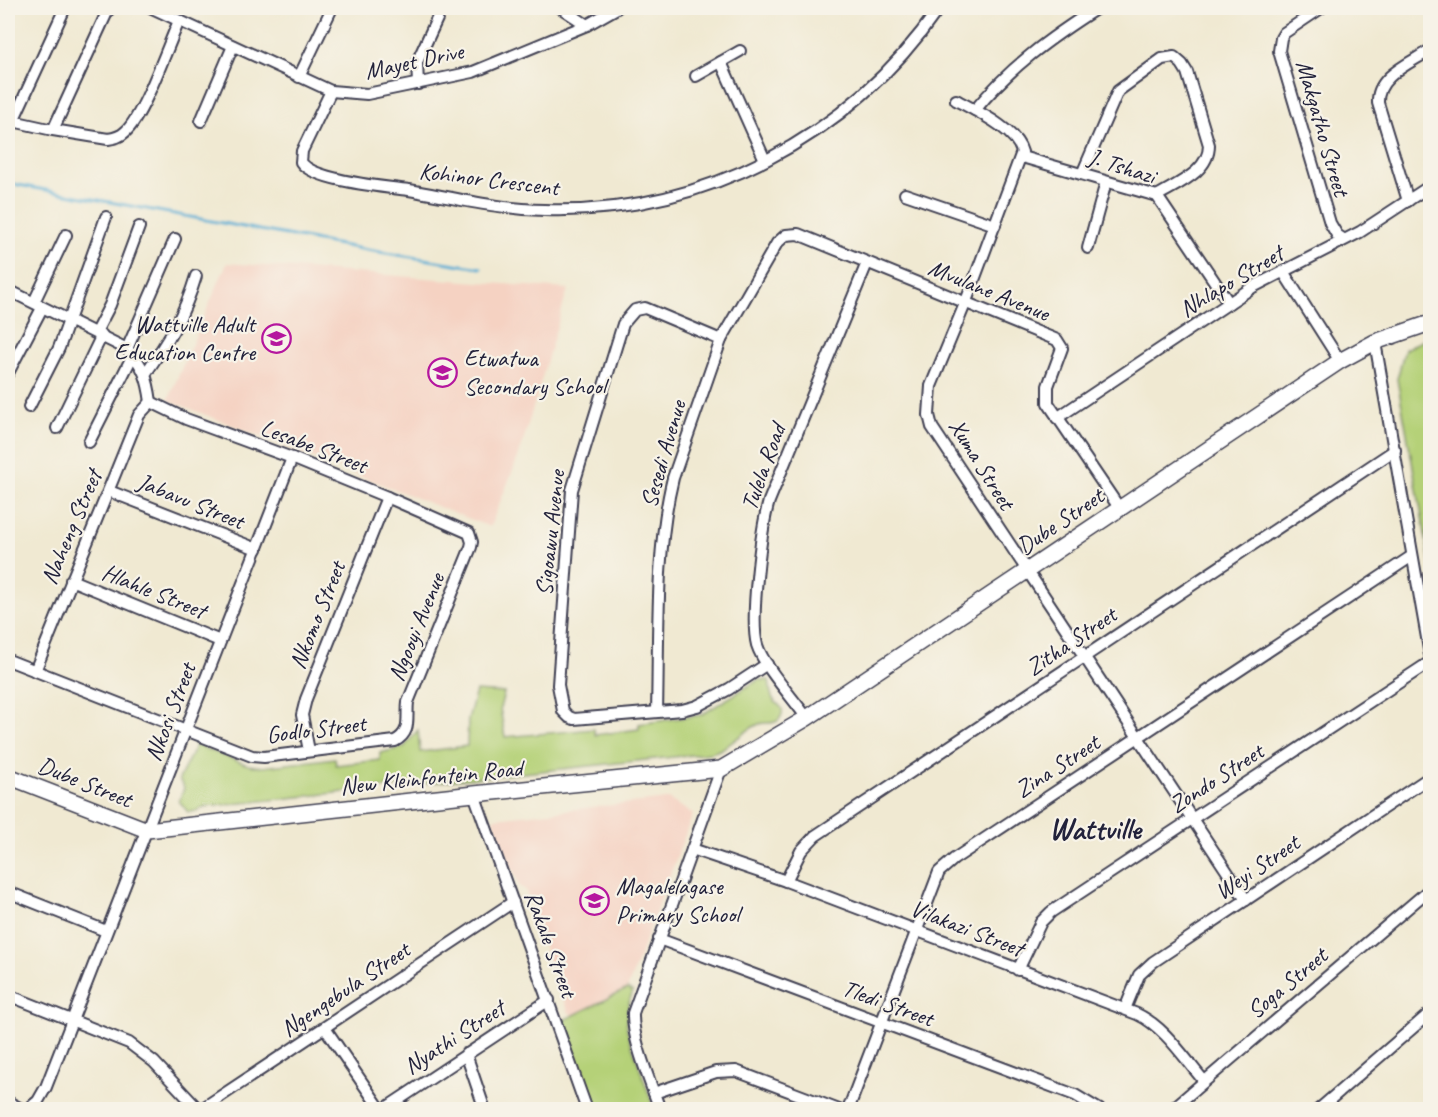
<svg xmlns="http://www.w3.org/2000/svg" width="1438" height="1117" font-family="Caveat,sans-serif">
  <rect width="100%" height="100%" fill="#f7f3e8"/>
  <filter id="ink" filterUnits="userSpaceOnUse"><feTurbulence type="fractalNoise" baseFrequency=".0167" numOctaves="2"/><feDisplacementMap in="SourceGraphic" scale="12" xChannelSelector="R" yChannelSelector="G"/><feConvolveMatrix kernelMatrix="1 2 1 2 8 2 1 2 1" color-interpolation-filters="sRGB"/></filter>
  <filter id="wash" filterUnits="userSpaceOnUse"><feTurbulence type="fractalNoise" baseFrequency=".008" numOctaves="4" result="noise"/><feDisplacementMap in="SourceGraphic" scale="24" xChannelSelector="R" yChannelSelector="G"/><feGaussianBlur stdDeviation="1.35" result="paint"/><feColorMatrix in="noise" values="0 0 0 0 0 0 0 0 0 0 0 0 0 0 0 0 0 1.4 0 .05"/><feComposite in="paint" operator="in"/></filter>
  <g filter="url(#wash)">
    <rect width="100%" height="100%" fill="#f0e9d2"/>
    <!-- built -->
    <g fill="#f5d2c2">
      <path d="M227 263 568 289 519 455 490 527 168 400Z"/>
      <path d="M668 799 693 814 627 989 573 1015 569 1013 532 915 534 911 525 889 520 887 493 820 495 818Z"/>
    </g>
    <!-- green -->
    <g fill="#b5d178" stroke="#6c7a5a" stroke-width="1.5">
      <path d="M1430 337V561L1397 379 1405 349Z"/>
      <path d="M758 680H769C770 685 770 695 773 699 776 704 784 706 782 714 778 727 767 721 759 724 742 731 730 748 711 753L204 807 197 811 188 812 179 801 184 788 179 779 196 745 248 765 263 767 335 758 336 765 380 760V753L404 747 418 730 420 752 467 746 468 719 476 691 504 693 500 708 505 737 594 729 595 735 639 729V724L701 715Z"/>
      <path d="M627 989 633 992C626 1006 625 1019 628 1034L654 1109H593L562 1021Z"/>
    </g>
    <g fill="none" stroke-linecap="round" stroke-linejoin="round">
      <!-- stream -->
      <path stroke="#58add4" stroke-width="3" d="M8 183 367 250 481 268"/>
    </g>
  </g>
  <g filter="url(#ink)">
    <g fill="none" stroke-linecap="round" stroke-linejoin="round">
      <defs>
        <g id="street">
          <path d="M152 8 331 91 367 94 473 72 587 25 617 8"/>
          <path d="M561 8 587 25"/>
          <path d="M1321 8 1284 33 1281 38 1279 51 1330 223 1337 235 1343 239"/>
          <path d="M721 62 765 160"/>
          <path d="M696 76 740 51"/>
          <path d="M299 77 332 8"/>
          <path d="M418 84 417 62 442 8"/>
          <path d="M331 91 302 151 301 162C313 181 386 187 409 190 454 198 498 209 544 210 702 215 849 138 939 8"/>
          <path d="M956 100C976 111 1016 129 1022 152L965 304 931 386 929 415 932 427 1246 900"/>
          <path d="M975 110C1010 67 1050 38 1097 8"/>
          <path d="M8 120 53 130 108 139C115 138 120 137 125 132 143 117 168 45 179 21"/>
          <path d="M13 121 65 8"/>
          <path d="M201 121 233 46"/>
          <path d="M53 130 109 8"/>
          <path d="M1022 157 1157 196 1229 303"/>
          <path d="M1082 174 1118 91 1162 59 1174 57 1182 64 1187 72 1209 145C1209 172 1178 183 1157 196"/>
          <path d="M905 194 995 225"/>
          <path d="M1408 201 1378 103C1376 76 1411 63 1430 50"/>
          <path d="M1088 248 1106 182"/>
          <path d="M1284 273 1340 361"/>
          <path d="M8 290 127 349C144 365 148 380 151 402"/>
          <path d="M34 302 66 235"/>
          <path d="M96 332 110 305 139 227"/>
          <path d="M721 340 645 308 635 310 623 324 572 490 558 685 563 711 569 717 574 719 682 710 697 706 729 689 767 664"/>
          <path d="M1375 342 1430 655"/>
          <path d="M127 349 175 239"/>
          <path d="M8 373 42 308"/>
          <path d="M146 373C169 339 184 316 196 276"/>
          <path d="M29 407 59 348 106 217"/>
          <path d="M1057 418 1253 287 1360 232 1430 186"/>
          <path d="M57 428 102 335"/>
          <path d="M89 442 133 355"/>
          <path d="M109 491 257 549"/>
          <path d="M71 580 220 641"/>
          <path d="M8 660 252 756 264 757 395 741C412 732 406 718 408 702L471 547 472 542 469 533 387 497 292 458 186 419 151 402"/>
          <path d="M35 671 139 415 151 402"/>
          <path d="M657 712C659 637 655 551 673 478L721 340 777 243 786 235 798 234 1057 340 1062 348 1048 386V403L1120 509"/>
          <path d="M807 718C793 698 764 667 757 645 750 619 761 529 769 501L867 263"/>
          <path d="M309 751 302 715 306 699 387 497"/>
          <path d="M474 794 587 1110"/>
          <path d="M692 849 786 881 1137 1014C1165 1027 1184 1058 1204 1081"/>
          <path d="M786 881 801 851 815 836 1395 450"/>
          <path d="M8 892 106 931"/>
          <path d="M659 939 1075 1095 1100 1110"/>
          <path d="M1018 970 1041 922 1051 912 1430 662"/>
          <path d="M8 995 129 1043 154 1062 199 1110"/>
          <path d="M1125 1009 1139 975 1153 962 1430 777"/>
          <path d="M325 1028 381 1110"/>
          <path d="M466 1054 485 1110"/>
          <path d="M654 1093 716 1072 736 1071 839 1110"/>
          <path d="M8 1102 23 1110"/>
          <path d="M27 1110 38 1101 46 1087 292 458"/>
          <path d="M200 1110 513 902"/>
          <path d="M383 1110 549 1000"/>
          <path d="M660 1110C651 1083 632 1041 633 1013L721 769"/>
          <path d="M848 1110 939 872 954 859 1412 556"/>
          <path d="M1171 1110 1430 889"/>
          <path d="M1318 1110 1430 1013"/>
        </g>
        <path id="secondary" d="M8 776 147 830 474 794 721 769 807 718 1340 361 1375 342 1430 323"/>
      </defs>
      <!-- street casing -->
      <use href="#street" stroke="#414052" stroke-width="14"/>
      <!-- secondary casing -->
      <use href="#secondary" stroke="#414052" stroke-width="18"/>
      <!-- street -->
      <use href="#street" stroke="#fff" stroke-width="10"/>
      <!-- secondary -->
      <use href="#secondary" stroke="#fff" stroke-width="15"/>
    </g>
  </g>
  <!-- icons -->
  <defs>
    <symbol id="school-ring" viewBox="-11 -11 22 22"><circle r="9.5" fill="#f7f3e8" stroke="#b5179e" stroke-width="1.5"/><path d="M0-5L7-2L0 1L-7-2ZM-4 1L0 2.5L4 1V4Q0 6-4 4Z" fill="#b5179e"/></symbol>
  </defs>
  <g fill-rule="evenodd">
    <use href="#school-ring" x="260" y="322" width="33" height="33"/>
    <use href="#school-ring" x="426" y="356" width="33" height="33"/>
    <use href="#school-ring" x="578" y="884" width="33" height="33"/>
  </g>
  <g text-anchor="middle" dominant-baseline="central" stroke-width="4.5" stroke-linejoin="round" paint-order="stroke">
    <!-- street labels -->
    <g font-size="24" fill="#22223b" stroke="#f7f3e8">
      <text transform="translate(414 61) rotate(-12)">Mayet Drive</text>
      <text transform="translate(1323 128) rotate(74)">Makgatho Street</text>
      <text transform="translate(1122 166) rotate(18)">J. Tshazi</text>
      <text transform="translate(489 179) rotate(7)">Kohinor Crescent</text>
      <text transform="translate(1231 281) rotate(-31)">Nhlapo Street</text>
      <text transform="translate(989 290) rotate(22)">Mvulane Avenue</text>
      <text transform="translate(314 446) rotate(21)">Lesabe Street</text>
      <text transform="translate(663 454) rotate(-74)">Sesedi Avenue</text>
      <text transform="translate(982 464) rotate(58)">Xuma Street</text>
      <text transform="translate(763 467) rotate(-70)">Tulela Road</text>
      <text transform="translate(191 501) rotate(22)">Jabavu Street</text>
      <text transform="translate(1060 521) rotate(-34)">Dube Street</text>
      <text transform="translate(71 527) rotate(-67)">Naheng Street</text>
      <text transform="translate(550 533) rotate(-84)">Sigoawu Avenue</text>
      <text transform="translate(154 591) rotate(22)">Hlahle Street</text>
      <text transform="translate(317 615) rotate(-68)">Nkomo Street</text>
      <text transform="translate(416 627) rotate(-68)">Ngooyi Avenue</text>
      <text transform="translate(1071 641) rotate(-34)">Zitha Street</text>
      <text transform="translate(170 712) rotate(-69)">Nkosi Street</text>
      <text transform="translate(316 729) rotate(-7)">Godlo Street</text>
      <text transform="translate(1057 766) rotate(-33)">Zina Street</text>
      <text transform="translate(431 777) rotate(-6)">New Kleinfontein Road</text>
      <text transform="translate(1216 778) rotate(-33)">Zondo Street</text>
      <text transform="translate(85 782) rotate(22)">Dube Street</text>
      <text transform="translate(1257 867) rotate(-34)">Weyi Street</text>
      <text transform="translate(967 928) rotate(21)">Vilakazi Street</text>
      <text transform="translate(551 944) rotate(70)">Rakale Street</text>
      <text transform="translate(1287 983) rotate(-40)">Soga Street</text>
      <text transform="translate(345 989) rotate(-34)">Ngengebula Street</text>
      <text transform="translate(888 1003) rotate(20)">Tledi Street</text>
      <text transform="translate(454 1037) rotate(-33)">Nyathi Street</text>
    </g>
    <!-- poi labels -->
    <g font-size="24" fill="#22223b" stroke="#f7f3e8" text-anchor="start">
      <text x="255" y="324" text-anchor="end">Wattville Adult<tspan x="255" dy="28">Education Centre</tspan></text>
      <text x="464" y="358">Etwatwa<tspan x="464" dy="28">Secondary School</tspan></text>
      <text x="616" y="886">Magalelagase<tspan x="616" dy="28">Primary School</tspan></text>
    </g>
    <!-- district labels -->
    <g font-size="30" font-weight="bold" fill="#22223b" stroke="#f7f3e8">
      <text x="1095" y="829">Wattville</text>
    </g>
  </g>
  <!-- margin -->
  <rect width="1438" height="1117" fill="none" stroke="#f7f3e8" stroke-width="30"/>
</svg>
